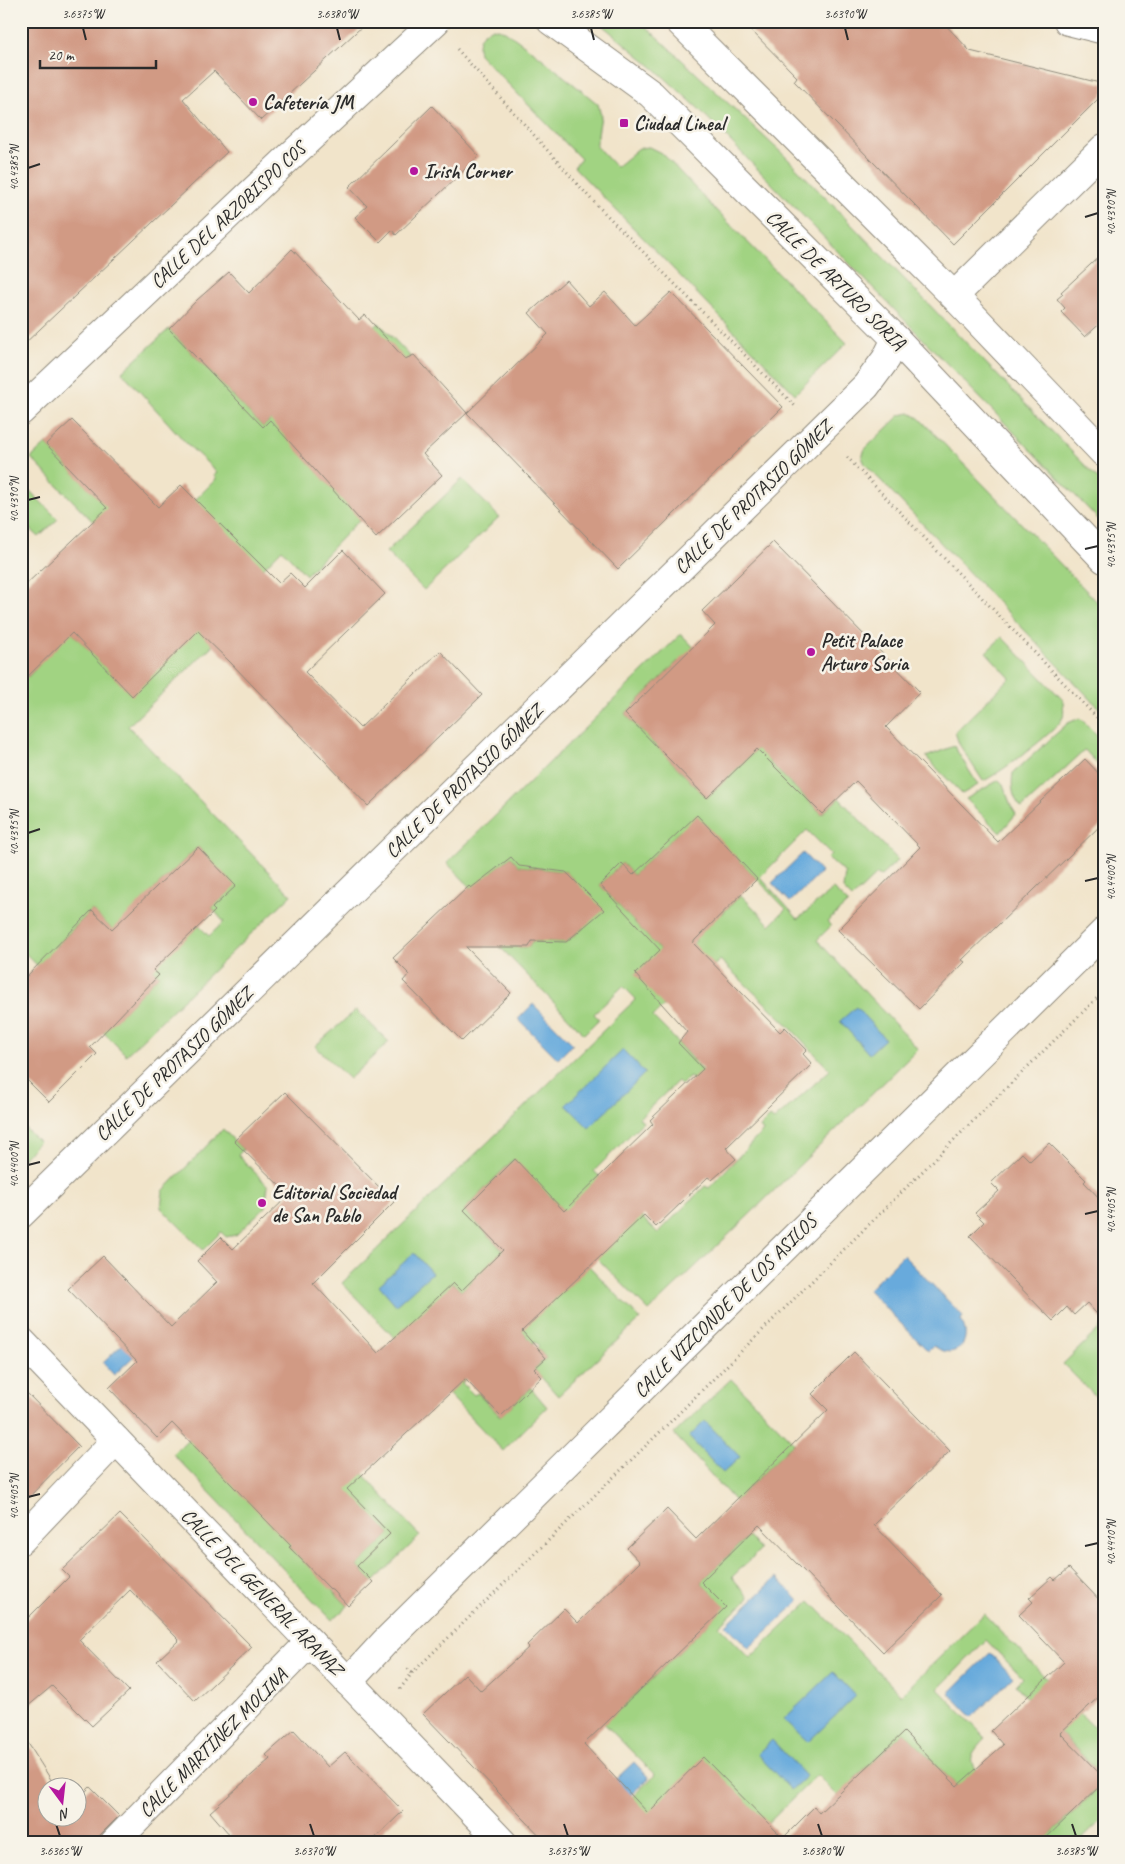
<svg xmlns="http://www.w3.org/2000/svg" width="1125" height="1864" font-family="Caveat,sans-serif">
  <rect width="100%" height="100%" fill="#f7f3e8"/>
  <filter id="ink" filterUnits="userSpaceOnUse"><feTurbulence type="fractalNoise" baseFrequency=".02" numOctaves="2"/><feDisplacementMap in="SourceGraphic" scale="10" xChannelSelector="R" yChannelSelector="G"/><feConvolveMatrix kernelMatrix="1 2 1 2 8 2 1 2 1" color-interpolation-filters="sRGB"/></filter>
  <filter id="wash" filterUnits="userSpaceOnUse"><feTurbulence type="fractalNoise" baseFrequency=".0096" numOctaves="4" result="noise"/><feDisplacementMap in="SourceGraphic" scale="20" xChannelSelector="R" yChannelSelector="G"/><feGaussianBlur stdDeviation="1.12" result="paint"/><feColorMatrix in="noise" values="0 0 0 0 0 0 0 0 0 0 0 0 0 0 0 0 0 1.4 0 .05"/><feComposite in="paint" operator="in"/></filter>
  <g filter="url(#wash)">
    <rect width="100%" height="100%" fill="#f1e4ca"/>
    <!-- green -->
    <g fill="#a1d382" stroke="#667f56" fill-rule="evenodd">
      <path d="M597 21H640L787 158 1104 485V525L699 109 655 69Z"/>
      <path d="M493 28 505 31 539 56 598 104 601 116 596 146 616 167 639 148 649 147 663 154 711 205 847 343 795 394 574 167 581 159 479 54C476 40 480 33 493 28Z"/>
      <path d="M379 323 410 356 305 458 360 519 306 575 282 549 202 631 213 645 128 726 291 895 126 1055 21 949V680L26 675 28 677 40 664 21 644V580L132 695 150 580 31 458 46 444 147 548 216 479 214 475 217 472 187 444 122 372 169 329 263 427ZM198 847 235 886 212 908 224 922 209 936 199 926 191 933 151 892ZM92 910 159 975 115 1020 55 947Z"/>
      <path d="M910 413 919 418 1104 609V713L865 464 862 457 865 449 900 415Z"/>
      <path d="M462 479 499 517 424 590 386 552Z"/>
      <path d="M21 482 58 519 39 537 21 520Z"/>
      <path d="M681 634 778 735 769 762 822 814 839 798 898 860 881 876 877 874 852 898 843 889 845 873 827 858 831 854 807 830 760 877 798 919 833 889 848 903 827 922 831 926 817 940 918 1049 744 1220 649 1311 597 1258 603 1252 514 1159 464 1210 552 1302 589 1266 640 1319 558 1396 534 1369 546 1358 537 1348 539 1346 535 1342 532 1343 522 1330 472 1280 461 1291 453 1283 465 1379 462 1383 474 1395 478 1393 500 1416 531 1388 547 1407 503 1451 342 1283 636 999 623 986 594 1014 599 1019 584 1034 476 922 490 907 447 863ZM678 661 761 745 707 798 625 714ZM680 831 716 868 732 853 786 909 770 925 741 895 720 916 683 926 696 941 662 973 661 951 600 885 622 863 633 875ZM511 857 519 866 566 872 575 881V918L583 928 566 942 532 941 529 947H505L497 879 492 872ZM720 960 784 1021 830 1070 774 1120 770 1117 760 1127 763 1131 709 1188 705 1186 658 1233 594 1171 643 1122 639 1118 678 1081 681 1084 690 1077 702 1088 709 1079 673 1037 653 1017 700 968 706 973Z"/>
      <path d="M1002 637 1063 700C1063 706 1065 714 1062 719 1058 730 995 777 983 781L959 744 955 732 1010 678 986 652Z"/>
      <path d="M1080 718 1104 742V766L1101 768 1085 750 1022 808C1012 798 1011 786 1013 773L1068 723Z"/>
      <path d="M954 746 978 785 962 794 926 757Z"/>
      <path d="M999 780 1003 784 1011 806 1016 814 1000 833 966 799Z"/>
      <path d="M356 1010 389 1042 349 1079 315 1046Z"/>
      <path d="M24 1127 39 1142 21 1160V1129Z"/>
      <path d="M223 1129 243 1150 238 1155 268 1186 265 1207 236 1235 226 1237 221 1232 203 1250 161 1208 163 1191Z"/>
      <path d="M1104 1324V1405L1063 1364Z"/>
      <path d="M263 1365 420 1536 373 1582 357 1566 390 1534 348 1491 296 1541 289 1547 348 1606 332 1620 173 1454Z"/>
      <path d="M731 1379 794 1443 735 1501 674 1434Z"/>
      <path d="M748 1536 760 1550 732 1577 749 1598 719 1626 750 1658 810 1601 901 1695 984 1614 1104 1738V1778L1027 1698 1016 1685 1023 1678 986 1640 938 1689 986 1738C966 1758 968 1761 985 1782L969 1798 904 1732 855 1778 846 1804 817 1775 748 1843 588 1839 655 1775 582 1701 622 1708 725 1607 701 1582Z"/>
      <path d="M1104 1783V1818L1078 1843H1045L1043 1841Z"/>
    </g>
    <!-- water -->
    <g fill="#68aadc" stroke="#4a6a84">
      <path d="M803 853 821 872 790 902 772 883Z"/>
      <path d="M533 1004 573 1044 558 1059 518 1019Z"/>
      <path d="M856 1007 885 1039 869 1054 840 1021Z"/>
      <path d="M623 1050 645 1073 589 1128 566 1105Z"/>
      <path d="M414 1253 432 1273 396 1305 379 1285Z"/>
      <path d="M903 1255 963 1316 961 1320C974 1342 955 1362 934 1346L928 1351 868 1290Z"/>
      <path d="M135 1332 147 1344 114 1375 103 1363Z"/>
      <path d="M705 1421 740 1457 723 1473 689 1437Z"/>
      <path d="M777 1577 799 1601 749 1648 726 1625Z"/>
      <path d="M990 1653 1013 1677 972 1717 949 1693Z"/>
      <path d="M833 1672 856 1696 808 1742 784 1719Z"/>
      <path d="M772 1740 806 1776 791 1790 757 1754Z"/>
      <path d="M634 1762 649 1778 615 1809 601 1793Z"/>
    </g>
    <g id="blocks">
      <!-- building -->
      <g fill="#d19a84">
        <path d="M21 21H368L261 120 214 71 183 99 227 152 21 347Z"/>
        <path d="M742 21H942L970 51 1104 84V93L953 244 794 81 797 77Z"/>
        <path d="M432 106 479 156 396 235 392 230 380 242 355 217 367 206 349 187Z"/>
        <path d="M292 249 359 320 365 315 405 359 414 355 467 413 423 454 442 475 376 538 270 420 263 427 169 329 197 300 229 272 249 293Z"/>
        <path d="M1104 252V320L1085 337 1061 312 1065 308 1057 299 1063 294 1061 292Z"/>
        <path d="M566 280 589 306 605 292 635 325 671 292 783 407 618 569 467 413 548 334 529 313Z"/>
        <path d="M72 420 158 507 181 485 279 583 290 573 305 588 343 550 385 594 305 672 360 728 440 651 482 695 368 806 230 662 198 631 132 696 72 633 21 683V589L107 508 46 444Z"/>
        <path d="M773 542 920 692 886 727 998 842 1085 759 1104 779V822L962 960 965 962 919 1009 838 930 920 847 856 781 822 814 757 749 707 798 625 714 715 625 702 611Z"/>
        <path d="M697 815 757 879 695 940 693 943 780 1032 785 1027 807 1050 803 1054 812 1064 726 1148 736 1159 712 1180 708 1177 656 1227 644 1215 522 1331 546 1358 534 1369 542 1377 501 1416 465 1379 347 1489 390 1534 357 1566 373 1582 348 1606 333 1590H331L289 1547 291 1546 172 1423 157 1438 109 1388 137 1361 68 1289 103 1256 171 1327 217 1282 197 1261 221 1237 233 1249 289 1195 234 1141 285 1092 394 1202 313 1283 378 1353 453 1283 461 1291 503 1250 464 1210 515 1159 564 1211 653 1124 650 1120 703 1069 678 1043 687 1032 635 974 660 950 600 885 622 863 633 875Z"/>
        <path d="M198 847 236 886 212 908 215 911 153 970 159 975 90 1047 97 1054 49 1102 21 1074V982L92 910 112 929Z"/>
        <path d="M511 857 519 866 566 872 604 910 566 942 532 941 529 947H466L511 993 462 1041 403 981 409 974 393 958 469 886 471 888Z"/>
        <path d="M1049 1143 1086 1180 1084 1182 1104 1203V1322L1087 1303 1074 1315 1067 1307 1053 1321 970 1236 984 1222 975 1213 999 1191 991 1183 1022 1153 1030 1161Z"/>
        <path d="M854 1352 950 1451 874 1525 942 1595 883 1652 759 1525 701 1582 726 1607 584 1744 648 1813 703 1757 783 1838 814 1807 819 1813 904 1732 957 1786 1003 1745 991 1731 1064 1662 1019 1615 1033 1602 1029 1598 1052 1577 1055 1580 1069 1568 1104 1605V1692L1060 1733 1104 1778V1782L1041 1843H547L423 1714 465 1674 481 1691 529 1647 527 1645 564 1609 578 1623 640 1562 627 1548 667 1509 696 1539 828 1410 812 1394Z"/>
        <path d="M21 1387 79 1446 21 1505Z"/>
        <path d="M120 1514 252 1647 195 1701 157 1661 179 1640 130 1590 79 1640 129 1691 92 1726 52 1686 21 1712V1625L69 1577 62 1570Z"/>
        <path d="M294 1730 328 1767 345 1752 403 1811 370 1843H237L210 1812 270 1759 266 1755Z"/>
        <path d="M21 1732 55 1786H48V1816H78V1799L90 1787 119 1816 92 1843H21Z"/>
      </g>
    </g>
  </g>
  <g filter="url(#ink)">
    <use href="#blocks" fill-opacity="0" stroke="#8e887a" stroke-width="1"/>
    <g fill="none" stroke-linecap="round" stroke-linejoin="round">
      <defs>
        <g id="street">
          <path d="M1068 21 1104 30"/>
          <path d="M954 296 1104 148"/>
          <path d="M21 411 282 164 436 21"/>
          <path d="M21 1214 866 386 886 359 896 339"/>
          <path d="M21 1341 503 1843"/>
          <path d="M21 1540 116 1440"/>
          <path d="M348 1682 385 1642 1104 932"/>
          <path d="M114 1843 310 1642"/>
        </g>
        <g id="primary">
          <path d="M551 21 651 94 896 339 1104 559"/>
          <path d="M679 21 954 296 1104 453"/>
        </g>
      </defs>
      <!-- street casing -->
      <use href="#street" stroke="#8e887a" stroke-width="30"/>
      <!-- primary casing -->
      <use href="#primary" stroke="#8e887a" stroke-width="30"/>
      <!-- path -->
      <g stroke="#8e887a" stroke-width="3" stroke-dasharray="1 4" stroke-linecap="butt">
        <path d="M457 49 591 199 795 406"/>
        <path d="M847 457 1104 725"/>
        <path d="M412 1673 659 1433 1104 991"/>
        <path d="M400 1689 412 1673 407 1668"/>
      </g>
      <!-- street -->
      <use href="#street" stroke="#fff" stroke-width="28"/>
      <!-- primary -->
      <use href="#primary" stroke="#fff" stroke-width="28"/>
    </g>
  </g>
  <!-- ticks -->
  <path fill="none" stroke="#2b2b2b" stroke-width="2" d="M83 28 86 40M337 28 340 40M591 28 594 40M845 28 848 40M28 168 40 164M1085 217 1098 213M28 500 40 497M1085 549 1098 546M28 833 40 829M1085 881 1098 878M28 1165 40 1162M1085 1214 1098 1211M28 1497 40 1494M1085 1546 1098 1543M56 1824 60 1836M310 1824 314 1836M564 1824 568 1836M818 1824 822 1836M1072 1824 1076 1836"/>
  <!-- markers -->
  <g fill="#b5179e" stroke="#f7f3e8" stroke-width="2">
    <circle cx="253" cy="102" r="5"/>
    <rect x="619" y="118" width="10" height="10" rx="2.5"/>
    <circle cx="414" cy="171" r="5"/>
    <circle cx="811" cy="652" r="5"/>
    <circle cx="262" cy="1203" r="5"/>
  </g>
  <g text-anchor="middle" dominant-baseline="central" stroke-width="5" stroke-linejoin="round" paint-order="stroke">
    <!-- poi labels -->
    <g font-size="20" font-weight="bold" fill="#2b2b2b" stroke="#f7f3e8" text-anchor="start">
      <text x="263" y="102">Cafetería JM</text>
      <text x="634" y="123">Ciudad Lineal</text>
      <text x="424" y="171">Irish Corner</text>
      <text x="821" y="640">Petit Palace<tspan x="821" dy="23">Arturo Soria</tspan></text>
      <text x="272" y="1192">Editorial Sociedad<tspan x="272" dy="23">de San Pablo</tspan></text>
    </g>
    <!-- street labels -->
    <g font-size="20" fill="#2b2b2b" stroke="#f7f3e8">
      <text transform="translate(228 215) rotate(-43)">CALLE DEL ARZOBISPO COS</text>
      <text transform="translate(836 280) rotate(45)">CALLE DE ARTURO SORIA</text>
      <text transform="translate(753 497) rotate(-44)">CALLE DE PROTASIO GÓMEZ</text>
      <text transform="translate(464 781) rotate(-44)">CALLE DE PROTASIO GÓMEZ</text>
      <text transform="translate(174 1064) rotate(-44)">CALLE DE PROTASIO GÓMEZ</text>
      <text transform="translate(725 1306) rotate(-45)">CALLE VIZCONDE DE LOS ASILOS</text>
      <text transform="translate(262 1592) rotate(46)">CALLE DEL GENERAL ARANAZ</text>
      <text transform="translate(213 1743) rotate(-45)">CALLE MARTÍNEZ MOLINA</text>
    </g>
  </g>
  <!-- margin -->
  <rect width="1125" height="1864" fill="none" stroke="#f7f3e8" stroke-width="55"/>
  <!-- north arrow -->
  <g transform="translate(62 1802) rotate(165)"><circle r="24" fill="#f7f3e8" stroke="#a5a39c"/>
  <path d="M0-4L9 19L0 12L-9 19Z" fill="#b5179e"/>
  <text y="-8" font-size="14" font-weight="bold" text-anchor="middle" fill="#2b2b2b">N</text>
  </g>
  <!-- scale -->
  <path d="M40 60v8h116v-8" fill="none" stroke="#2b2b2b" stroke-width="2.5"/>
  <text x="48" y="60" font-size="15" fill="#2b2b2b" stroke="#f7f3e8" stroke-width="4" paint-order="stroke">20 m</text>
  <rect x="28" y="28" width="1070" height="1808" fill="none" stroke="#2b2b2b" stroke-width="2"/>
  <g font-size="12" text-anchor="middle" fill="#2b2b2b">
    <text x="83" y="18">3.6375°W</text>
    <text x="337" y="18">3.6380°W</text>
    <text x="591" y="18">3.6385°W</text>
    <text x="845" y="18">3.6390°W</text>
    <text transform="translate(14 168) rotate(-90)" y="4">40.4385°N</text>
    <text transform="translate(1111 213) rotate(-90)" y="4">40.4390°N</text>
    <text transform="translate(14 500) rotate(-90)" y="4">40.4390°N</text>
    <text transform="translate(1111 546) rotate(-90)" y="4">40.4395°N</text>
    <text transform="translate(14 833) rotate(-90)" y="4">40.4395°N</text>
    <text transform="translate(1111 878) rotate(-90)" y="4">40.4400°N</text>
    <text transform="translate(14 1165) rotate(-90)" y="4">40.4400°N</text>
    <text transform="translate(1111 1211) rotate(-90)" y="4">40.4405°N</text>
    <text transform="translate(14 1497) rotate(-90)" y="4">40.4405°N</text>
    <text transform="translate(1111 1543) rotate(-90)" y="4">40.4410°N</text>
    <text x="60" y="1855">3.6365°W</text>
    <text x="314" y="1855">3.6370°W</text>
    <text x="568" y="1855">3.6375°W</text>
    <text x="822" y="1855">3.6380°W</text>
    <text x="1076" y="1855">3.6385°W</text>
  </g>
</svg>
